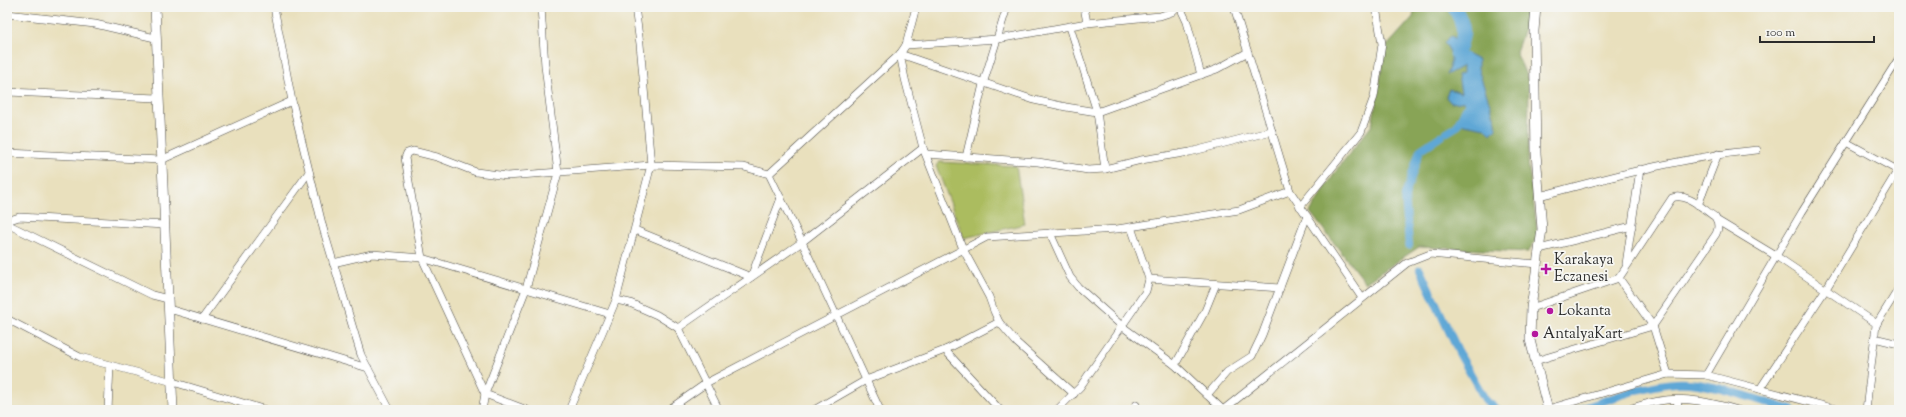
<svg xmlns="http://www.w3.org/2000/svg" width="1906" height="417" font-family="'Sorts Mill Goudy',serif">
  <rect width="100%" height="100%" fill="#f6f6f2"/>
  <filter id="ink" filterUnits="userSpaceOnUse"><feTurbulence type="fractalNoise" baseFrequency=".025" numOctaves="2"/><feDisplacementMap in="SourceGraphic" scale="8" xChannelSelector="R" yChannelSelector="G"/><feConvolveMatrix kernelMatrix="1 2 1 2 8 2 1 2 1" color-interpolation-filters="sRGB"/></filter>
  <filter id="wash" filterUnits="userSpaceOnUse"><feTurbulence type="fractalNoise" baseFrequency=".012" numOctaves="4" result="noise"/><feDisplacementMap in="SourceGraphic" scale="16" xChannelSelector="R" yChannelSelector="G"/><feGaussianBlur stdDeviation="0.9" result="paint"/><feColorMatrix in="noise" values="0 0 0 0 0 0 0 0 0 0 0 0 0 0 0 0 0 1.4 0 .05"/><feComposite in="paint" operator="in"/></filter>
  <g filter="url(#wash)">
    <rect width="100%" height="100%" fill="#e9e0bd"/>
    <!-- green -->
    <path fill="#abbc5f" stroke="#6b7445" d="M939 162 1016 166 1025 224 964 238 936 166Z"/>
    <!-- forest -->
    <path fill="#88a456" stroke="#5a6840" d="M1415 7H1528V18L1516 52 1529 82 1528 162 1538 236 1528 252 1419 247 1365 283 1310 212 1338 168 1372 125 1386 47 1413 17Z"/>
    <!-- water -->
    <path fill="#5ea7d6" stroke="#446980" d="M1451 36 1462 42 1463 52 1478 60V69L1496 122V128L1491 134 1485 128 1459 123V120L1468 112 1469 101 1451 103 1446 97 1449 89 1461 93 1458 75 1463 73V66L1446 75C1452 62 1454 54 1444 43Z"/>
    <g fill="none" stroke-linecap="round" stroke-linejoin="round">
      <!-- canal -->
      <g stroke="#5ea7d6" stroke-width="8">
        <path d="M1447 132 1457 126 1474 92"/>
        <path d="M1409 245 1405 196 1420 150 1441 136"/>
        <path d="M1420 269 1460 355 1486 401 1498 410"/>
        <path d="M1577 410C1609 400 1643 385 1676 383 1709 381 1759 401 1792 410"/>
      </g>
      <!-- river -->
      <path stroke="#5ea7d6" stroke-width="14" d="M1454 7C1465 26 1466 33 1457 54L1462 58"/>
    </g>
  </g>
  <g filter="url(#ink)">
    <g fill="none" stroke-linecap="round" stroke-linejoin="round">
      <defs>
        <g id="minor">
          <path d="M274 7 292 101 323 228 361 355 390 410"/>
          <path d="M1084 7 1087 23"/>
          <path d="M1180 7 1187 22 1201 75"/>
          <path d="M1234 7 1290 191 1362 298"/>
          <path d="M7 14 95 24 155 38"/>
          <path d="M1070 27 1097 112 1105 169"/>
          <path d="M906 45 998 39 1087 23 1160 16 1172 12 1177 7"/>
          <path d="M900 54 1034 100 1066 107 1097 112 1217 69 1248 52"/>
          <path d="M7 92 158 98"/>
          <path d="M1846 142 1899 171"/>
          <path d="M7 153 161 160 292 101"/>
          <path d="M926 154 1038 162 1088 170 1105 169 1141 160 1190 152 1272 131"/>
          <path d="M966 157 983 84 1007 7"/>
          <path d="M769 174 900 54 906 45 916 7"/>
          <path d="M1539 196C1611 177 1682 157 1757 150"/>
          <path d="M1698 205 1718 154"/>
          <path d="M1300 207 1361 132 1374 97 1382 44 1376 7"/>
          <path d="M7 221 19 217 165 225"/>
          <path d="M1718 221 1776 256 1877 324"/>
          <path d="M7 224 152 295 168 299"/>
          <path d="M635 230 751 277 781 198"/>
          <path d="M1050 233 1070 277 1078 287 1123 327 1175 365 1223 410"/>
          <path d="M1539 249 1632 226"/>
          <path d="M333 263 372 254 422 258 610 314"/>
          <path d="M1626 264 1640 169"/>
          <path d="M1619 278 1653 326 1668 374"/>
          <path d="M1149 279 1280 288"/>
          <path d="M616 300 630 303 657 315 678 328 719 410"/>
          <path d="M1531 308 1619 278 1672 198C1687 192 1703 209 1715 217 1719 223 1719 228 1716 234L1653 326 1535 361"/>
          <path d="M169 309 368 368"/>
          <path d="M7 319 80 357 173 382 266 410"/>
          <path d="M202 319 309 172"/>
          <path d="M999 322 1017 343 1074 394"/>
          <path d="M678 328 802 242 923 148"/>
          <path d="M1874 338 1899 344"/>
          <path d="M945 350 1000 410"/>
          <path d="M1175 365 1205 311 1216 284"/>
          <path d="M1706 375 1802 212 1899 58"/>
          <path d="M1760 389 1826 289 1898 170"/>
          <path d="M1207 395 1227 372 1252 356 1262 335 1307 216"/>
          <path d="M1677 400 1679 410"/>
          <path d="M1548 409 1668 374 1706 375 1840 410"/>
          <path d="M108 410 110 365"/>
          <path d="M482 410 485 394 422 258 405 158 407 153 413 151 437 157 476 172 507 176 651 165 744 167 769 174 802 242 880 410"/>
          <path d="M527 410 485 394 526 289 558 173 545 66 541 7"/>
          <path d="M569 410 616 300 651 165 640 44 635 7"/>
          <path d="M668 410 708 382 987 237 1117 229 1239 210 1290 191"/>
          <path d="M814 410 866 380 945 350 999 322 994 311 989 297 963 249 923 148 905 79 900 54"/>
          <path d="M1057 410 1080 387 1146 291 1149 279 1131 227"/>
          <path d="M1133 410 1136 405"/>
          <path d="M1223 410 1407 263 1430 254 1537 264"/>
          <path d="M1625 410C1636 407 1647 403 1659 401 1685 396 1713 403 1738 410"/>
          <path d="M1866 410 1876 325 1899 288"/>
        </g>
        <g id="tertiary">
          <path d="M155 7 173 410"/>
          <path d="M1536 7 1534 31 1536 153 1542 229 1531 308 1530 340 1548 410"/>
        </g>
      </defs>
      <!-- minor casing -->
      <use href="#minor" stroke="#484641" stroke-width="8"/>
      <!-- tertiary casing -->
      <use href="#tertiary" stroke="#484641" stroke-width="10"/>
      <!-- minor -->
      <use href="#minor" stroke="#fff" stroke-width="7"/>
      <!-- tertiary -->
      <use href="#tertiary" stroke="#fff" stroke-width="9"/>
    </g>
  </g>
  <!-- markers -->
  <g fill="#b5179e" stroke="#f6f6f2" stroke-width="1.5">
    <path d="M1544 263h4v4h4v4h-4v4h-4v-4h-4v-4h4z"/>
    <circle cx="1550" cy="311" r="4"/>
    <circle cx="1535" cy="334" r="4"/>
  </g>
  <g text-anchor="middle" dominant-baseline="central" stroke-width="3.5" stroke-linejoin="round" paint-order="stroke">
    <!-- poi labels -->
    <g font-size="15" fill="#2b2b2b" stroke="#f6f6f2" text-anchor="start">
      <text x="1554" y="260">Karakaya<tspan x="1554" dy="17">Eczanesi</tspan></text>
      <text x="1558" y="311">Lokanta</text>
      <text x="1543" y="334">AntalyaKart</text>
    </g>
  </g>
  <!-- margin -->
  <rect width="1906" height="417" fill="none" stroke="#f6f6f2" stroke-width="24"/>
  <!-- scale -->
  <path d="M1760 36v6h114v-6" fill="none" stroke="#2b2b2b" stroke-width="2"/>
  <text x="1766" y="36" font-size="12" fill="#2b2b2b" stroke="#f6f6f2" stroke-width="3" paint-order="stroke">100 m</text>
</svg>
